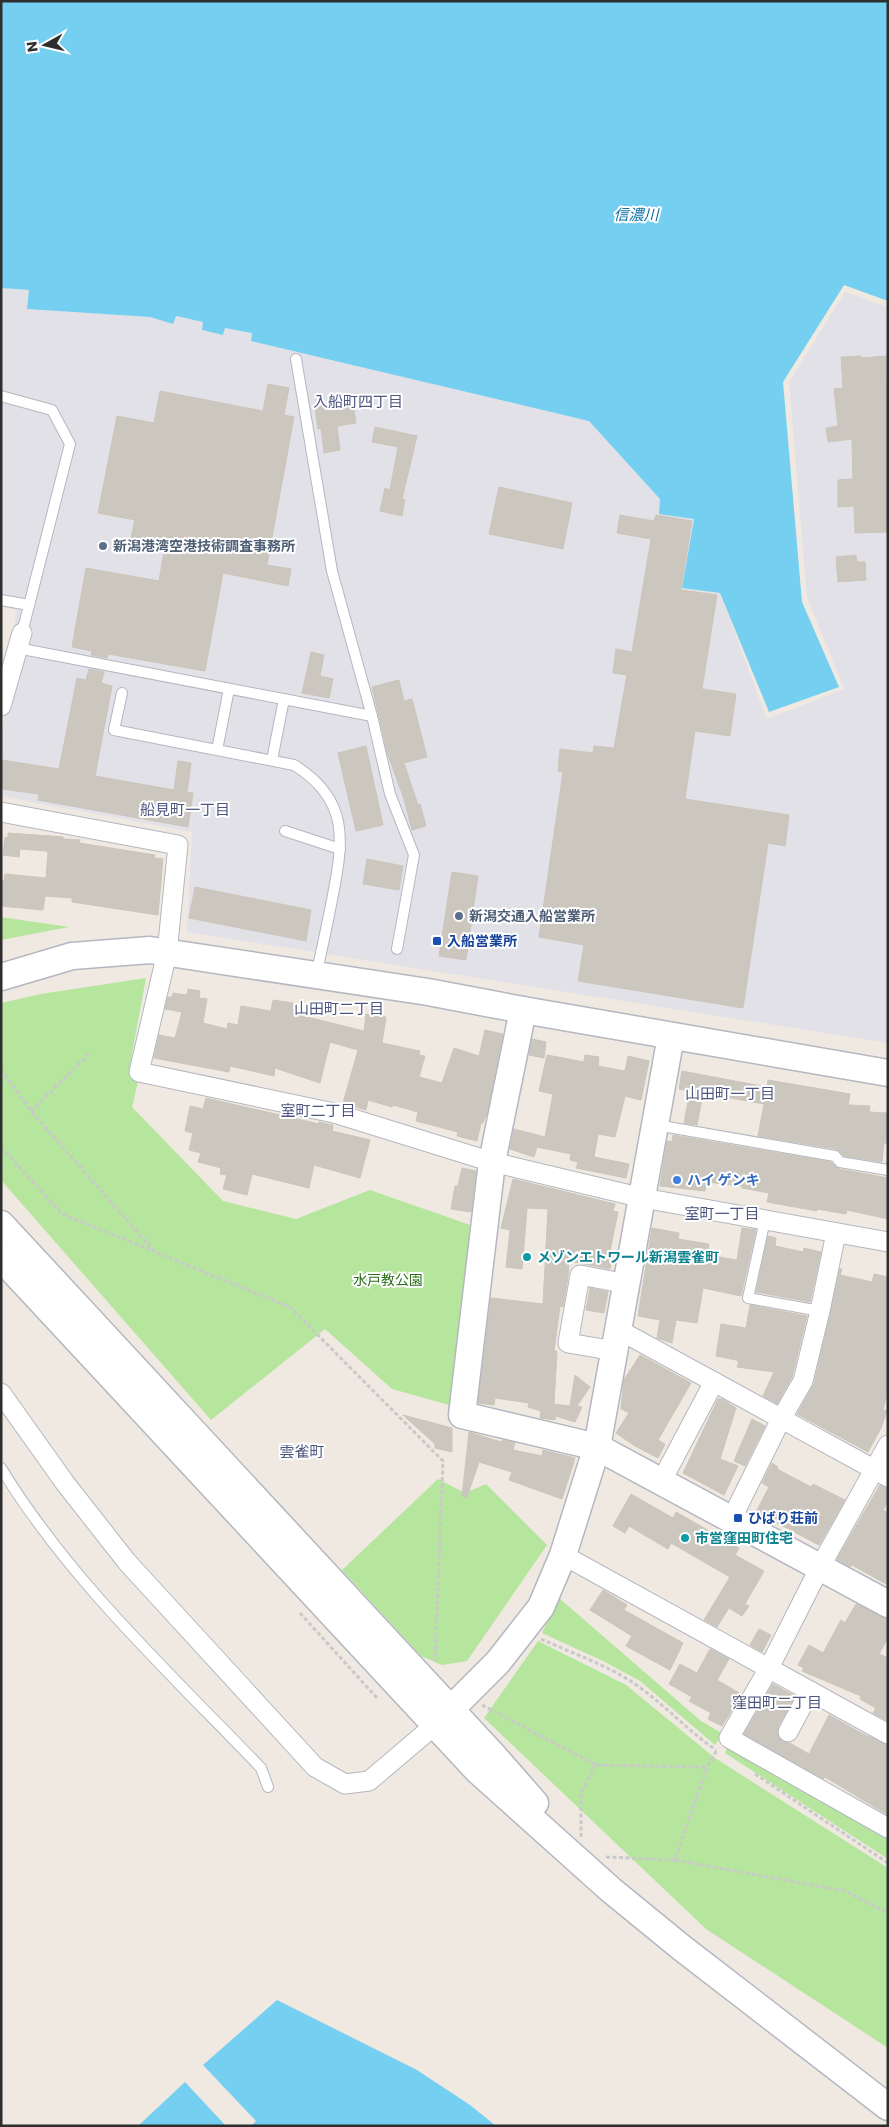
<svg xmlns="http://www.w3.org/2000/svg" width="889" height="2127" font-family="Poppins,'Noto Sans JP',sans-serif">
  <rect width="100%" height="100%" fill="#efe9e1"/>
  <!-- industrial -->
  <path fill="#e3e1e8" d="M1 288 29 290 28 309 150 317 173 324 175 316 203 322 202 330 223 335 225 327 252 333 251 341 589 421 661 499 694 519 682 588 720 593 767 719 844 689 807 597 789 382 845 292 888 307V1043L187 932 192 832 1 796V730L29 634 13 630 17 610 1 607Z"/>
  <!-- green -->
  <g fill="#b6e59e">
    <path d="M1 917 69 927 1 940Z"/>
    <path d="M146 978 129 1070 139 1077 132 1107 223 1201 296 1219 370 1190 473 1226 453 1406 392 1389 325 1329 211 1420 1 1180V1003L41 994Z"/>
    <path d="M438 1479 465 1493 486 1484 547 1545 467 1661 442 1665 421 1656 342 1570Z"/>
    <path d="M559 1598 701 1721 723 1734 715 1745 640 1681 605 1662 542 1633Z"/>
    <path d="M538 1641 626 1685 715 1758 888 1868V2048L706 1929 484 1718Z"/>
    <path d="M730 1741 888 1832V1859L725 1753Z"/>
  </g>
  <!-- water -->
  <g fill="#75cff0">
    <path d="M1 1H888V301L844 285 783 382 802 602 839 687 769 712 720 593 682 588 694 519 659 514 660 499 589 421 251 341 252 333 225 328 223 335 202 330 203 322 176 316 173 324 150 317 27 309 29 290 1 288Z"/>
    <path d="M277 2000 417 2070 470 2105 496 2126H251L256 2121 203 2065Z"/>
    <path d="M185 2082 226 2126H138Z"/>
  </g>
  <!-- building -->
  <g fill="#cbc7bf" stroke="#cbc5ba">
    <path d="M861 356V358L886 356 888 532 855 533 854 506 838 507V480L853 479 852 439 828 442 826 428 838 426 834 389 843 388 841 357Z"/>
    <path d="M268 384 289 388 284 415 294 417 267 565 291 569 288 586 223 573 205 671 108 654 107 658 91 655 92 651 72 647 86 568 159 581 165 546 131 538 135 520 98 513 117 416 154 423 160 391 263 411Z"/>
    <path d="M353 403 356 423 337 426 340 450 324 453 321 428 318 429 315 407 327 405V407Z"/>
    <path d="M375 427 417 436 402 499 405 500 402 516 380 511 385 488 390 490 398 447 372 442Z"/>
    <path d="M499 487 572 503 563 549 489 534Z"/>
    <path d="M620 515 654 521 656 515 692 521 681 590 717 595 702 689 736 694 730 736 695 731 685 799 789 815 785 846 768 843 743 1008 578 981 584 945 539 937 563 772 558 771 560 749 593 753 594 746 614 748 627 675 613 673 616 649 632 652 651 539 617 533Z"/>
    <path d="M856 555 857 562H865L866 580 838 582 836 557Z"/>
    <path d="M311 652 324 655 320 676 333 679 329 698 302 693Z"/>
    <path d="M89 669 104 672 101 683 112 686 95 776 174 790 178 761 191 763 187 792 193 793 188 827 38 800 39 794 1 789 2 760 59 769 77 678 86 680Z"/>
    <path d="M399 680 404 701 412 699 427 757 404 763 418 805 420 804 426 826 412 830 404 799 388 755 372 687Z"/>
    <path d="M366 746 383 825 356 831 338 753Z"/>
    <path d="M8 833 63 837V839L80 840 79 843 155 855 154 858 163 859 158 915 72 902V898L45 896 43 910 1 906V880L4 881 5 874 46 878 48 853 46 851 20 849 19 857 3 855 5 837 8 838Z"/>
    <path d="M367 859 403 866 399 890 363 884Z"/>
    <path d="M452 872 478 876 466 960 439 956Z"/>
    <path d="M195 887 311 910 306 941 189 918Z"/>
    <path d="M188 989 200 991 199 998 207 999 203 1023 227 1029 228 1023 238 1025 241 1006 271 1011 273 1000 293 1003 292 1009 299 1010V1015L364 1031 366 1014 386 1017 382 1043 420 1051 419 1055 425 1056 419 1077 442 1083 454 1048 479 1056 485 1030 503 1034 487 1113 483 1123H481L477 1141 457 1136 458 1132 416 1121 418 1112 393 1105 392 1107 368 1100 366 1110 343 1103 358 1050 330 1042 320 1083 275 1068 274 1076 230 1066 229 1072 154 1058 159 1035 175 1038 182 1012 165 1009 168 997H172L173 993 187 995Z"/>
    <path d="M532 1039 546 1042 544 1058 529 1055Z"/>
    <path d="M547 1055 584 1062 585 1055 599 1057 598 1066 625 1071 628 1056 649 1061 641 1100 625 1096 615 1137 598 1134 594 1157 629 1164 626 1178 576 1168 578 1162 570 1160 571 1154 537 1147 534 1157 510 1149 514 1129 545 1137 553 1094 539 1091Z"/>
    <path d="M682 1071 767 1087 768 1080 850 1094 848 1105 870 1106 869 1112 887 1113 888 1143H884L882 1162 844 1156 836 1149 758 1136 764 1104 703 1093 697 1125 684 1123 690 1091 679 1089Z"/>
    <path d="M206 1098 319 1124V1122L333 1125 332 1131 370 1140 360 1178 314 1165 309 1188 252 1174 247 1195 223 1189 227 1175 220 1174 221 1168 198 1162 201 1153 189 1150 193 1133 185 1131 190 1106 203 1109Z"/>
    <path d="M673 1135 831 1162 839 1169 888 1178V1219L847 1210 846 1214 817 1209V1211L767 1202 769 1193 742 1188V1186L706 1182 705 1191 660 1186 667 1141 672 1142Z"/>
    <path d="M462 1168 476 1171 471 1212 451 1209 455 1186H458Z"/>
    <path d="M513 1179 615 1204 613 1211 618 1212 610 1251 613 1252 610 1269 569 1261 568 1276 563 1307 560 1306 554 1351H557L554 1404 570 1406 575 1375 590 1387 577 1406 582 1407 575 1422 556 1416 555 1420 540 1418 541 1411 528 1407 529 1403 495 1398 494 1405 478 1403 491 1298 543 1304 548 1209 527 1208 522 1269 506 1267 510 1230 501 1228Z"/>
    <path d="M652 1228 679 1233 678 1239 709 1244 707 1255 737 1260 742 1228 756 1230 741 1296 703 1288 697 1323 676 1320 672 1343 657 1338 660 1320 638 1316Z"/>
    <path d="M768 1236 776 1238 775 1246 803 1252 804 1248 821 1252 810 1302 756 1292Z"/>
    <path d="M840 1269H842L840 1275 872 1282 874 1274 888 1277V1391L883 1410 887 1411 881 1428 868 1452 797 1414 814 1384Z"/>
    <path d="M590 1288 608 1292 604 1313 586 1310Z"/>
    <path d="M750 1305 807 1316 792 1377 777 1404 763 1396 774 1372 737 1367 739 1362 736 1360 716 1356 721 1324 746 1328Z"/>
    <path d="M640 1355 691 1383 658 1440 665 1444 658 1458 635 1446 616 1433 629 1413 621 1409 624 1380Z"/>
    <path d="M718 1399H722L736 1408 720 1459 738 1466 724 1495 683 1473Z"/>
    <path d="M403 1415 452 1428V1452L435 1448V1444Z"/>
    <path d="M752 1419 765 1426 745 1466 734 1461Z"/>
    <path d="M469 1432 501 1442 502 1440 515 1443 513 1450 542 1456 543 1450 575 1458 562 1499 509 1480 512 1472 479 1462 467 1497 462 1496Z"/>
    <path d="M772 1463 778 1467 777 1469 811 1487 813 1484 845 1500 819 1545 756 1512 769 1487 762 1483Z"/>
    <path d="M880 1485 888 1488V1501L883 1510 888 1513V1585L852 1565 850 1567 837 1559Z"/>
    <path d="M631 1494 673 1518 676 1512 739 1548 735 1555 764 1571 745 1604 749 1606 742 1616 729 1608 717 1627 704 1620 730 1577 671 1543 668 1549 629 1526 625 1533 613 1526Z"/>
    <path d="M603 1590 627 1605 624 1610 683 1643 670 1670 626 1646 632 1636 590 1610Z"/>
    <path d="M856 1604 888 1619V1638L879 1654 888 1658V1721L873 1713 876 1708 860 1699 861 1696 802 1671 804 1668 798 1665 809 1645 823 1653 841 1620 845 1623Z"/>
    <path d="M759 1629 771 1635 762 1652 750 1645Z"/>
    <path d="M710 1649 729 1659 717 1680 741 1694 722 1726 708 1719 711 1713 689 1701 692 1697 669 1684 680 1664 697 1673Z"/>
    <path d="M773 1684 795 1696 778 1727V1737L783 1742 790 1743 809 1754 829 1715 863 1734 888 1745V1815L825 1777 823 1779 744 1734Z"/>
  </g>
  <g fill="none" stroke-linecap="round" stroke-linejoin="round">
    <defs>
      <g id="lane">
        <path d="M296 359 332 571 372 716 390 794 414 855 397 949"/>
        <path d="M1 396 52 410 70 444 22 633"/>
        <path d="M1 600 29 605"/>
        <path d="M17 648 372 716"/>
        <path d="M122 693 114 730 294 765C351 800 343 843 332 900 327 925 322 950 316 975"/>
        <path d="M217 750 229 689"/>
        <path d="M272 760 284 699"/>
        <path d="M285 831 340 849"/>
        <path d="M656 1125 835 1156 840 1162 888 1170"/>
        <path d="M765 1220 748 1298 820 1311"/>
        <path d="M1 1468C70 1581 170 1673 261 1768L268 1787"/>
      </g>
      <g id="street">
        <path d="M1 706 22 633"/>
        <path d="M1 812 178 845 167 953 139 1072 334 1113 492 1162 643 1198 888 1242"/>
        <path d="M619 1330 888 1477"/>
        <path d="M615 1351 568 1343 580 1275 627 1284"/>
        <path d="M1 1393 65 1483 127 1562 315 1767 345 1784 369 1781 435 1725"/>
        <path d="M888 1445 820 1567 769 1668 729 1738 888 1828"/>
        <path d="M661 1482 714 1382"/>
        <path d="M731 1520 781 1419 803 1381 820 1311 836 1233"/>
        <path d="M563 1555 888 1734"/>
        <path d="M788 1732 810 1691"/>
      </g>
      <g id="secondary">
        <path d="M1 977 72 956 150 950 428 992 523 1010 888 1073"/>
        <path d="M523 1010 492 1162 462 1415 597 1447 888 1604"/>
        <path d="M1 1224 493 1755 535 1803"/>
        <path d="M1 1258 477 1770 611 1890 682 1948 888 2107"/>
        <path d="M439 1721 498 1662 541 1607 563 1555 597 1447 671 1036"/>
      </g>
    </defs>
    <!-- lane casing -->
    <use href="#lane" stroke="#b4b7c1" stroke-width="12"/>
    <!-- street casing -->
    <use href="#street" stroke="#b4b7c1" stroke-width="21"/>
    <!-- secondary casing -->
    <use href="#secondary" stroke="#b4b7c1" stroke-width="29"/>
    <!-- path -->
    <g stroke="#c9c9c9" stroke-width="3" stroke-dasharray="4 2.5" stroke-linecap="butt">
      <path d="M1 1070 31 1111 155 1252 290 1307 443 1461 435 1661"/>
      <path d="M31 1111 89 1054"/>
      <path d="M1 1147 62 1214 154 1251"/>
      <path d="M300 1613 377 1698"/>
      <path d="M541 1639C572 1653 607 1665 635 1684 664 1704 687 1730 716 1750"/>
      <path d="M482 1705 596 1765 707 1767"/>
      <path d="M755 1774 888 1863"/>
      <path d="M581 1837V1792L596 1765"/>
      <path d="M606 1857 675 1860 707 1767 717 1750"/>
      <path d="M675 1860 845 1891 888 1913"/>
    </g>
    <!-- lane -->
    <use href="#lane" stroke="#fff" stroke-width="10"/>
    <!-- street -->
    <use href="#street" stroke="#fff" stroke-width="19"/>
    <!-- secondary -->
    <use href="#secondary" stroke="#fff" stroke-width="26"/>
  </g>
  <!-- markers -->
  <g fill="#5c6f8a" stroke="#fff" stroke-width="2">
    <circle cx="103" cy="546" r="5"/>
    <circle cx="459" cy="916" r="5"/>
  </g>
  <g fill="#1a4fb4" stroke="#fff" stroke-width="2">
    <rect x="432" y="936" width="10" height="10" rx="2.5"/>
    <rect x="733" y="1513" width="10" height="10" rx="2.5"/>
  </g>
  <circle fill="#3f7fe0" stroke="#fff" stroke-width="2" cx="677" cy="1180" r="5"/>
  <g fill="#0f9aa8" stroke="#fff" stroke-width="2">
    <circle cx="527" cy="1257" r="5"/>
    <circle cx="685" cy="1538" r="5"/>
  </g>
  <g text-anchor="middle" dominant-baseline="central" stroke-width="4" stroke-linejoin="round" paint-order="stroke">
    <!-- service labels -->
    <g font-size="14" font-weight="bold" fill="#4e5e75" stroke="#fff" text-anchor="start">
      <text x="113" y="546">新潟港湾空港技術調査事務所</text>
      <text x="469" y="916">新潟交通入船営業所</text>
    </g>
    <!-- transit labels -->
    <g font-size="14" font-weight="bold" fill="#164399" stroke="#fff" text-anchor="start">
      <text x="447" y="941">入船営業所</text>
      <text x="748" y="1518">ひばり荘前</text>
    </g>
    <!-- shop labels -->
    <g font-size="14" font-weight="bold" fill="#366cbe" stroke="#fff" text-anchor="start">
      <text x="687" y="1180">ハイ ゲンキ</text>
    </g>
    <!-- culture labels -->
    <g font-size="14" font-weight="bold" fill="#0d838f" stroke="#fff" text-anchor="start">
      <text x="537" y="1257">メゾンエトワール新潟雲雀町</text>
      <text x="695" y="1538">市営窪田町住宅</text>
    </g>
    <!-- park labels -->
    <g font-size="14" fill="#2c6e1b" stroke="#fff">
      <text x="388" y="1280">水戸教公園</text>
    </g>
    <!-- water labels -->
    <g font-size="15" font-style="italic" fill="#0d6fa3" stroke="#fff">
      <text x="636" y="214">信濃川</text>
    </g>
    <!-- neighbourhood labels -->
    <g font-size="15" fill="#4d5680" stroke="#fff">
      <text x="358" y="401">入船町四丁目</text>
      <text x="185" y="809">船見町一丁目</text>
      <text x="339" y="1008">山田町二丁目</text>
      <text x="730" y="1093">山田町一丁目</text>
      <text x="318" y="1110">室町二丁目</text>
      <text x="722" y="1213">室町一丁目</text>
      <text x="302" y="1451">雲雀町</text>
      <text x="777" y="1702">窪田町二丁目</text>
    </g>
  </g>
  <!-- border -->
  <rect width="889" height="2127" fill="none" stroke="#2e2e2e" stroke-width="5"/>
  <!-- north arrow -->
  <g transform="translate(45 45) rotate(262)" stroke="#ffffff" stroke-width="4" paint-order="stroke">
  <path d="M0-4L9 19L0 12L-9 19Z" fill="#2e2e2e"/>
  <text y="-8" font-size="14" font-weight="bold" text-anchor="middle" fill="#2e2e2e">N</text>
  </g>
</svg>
